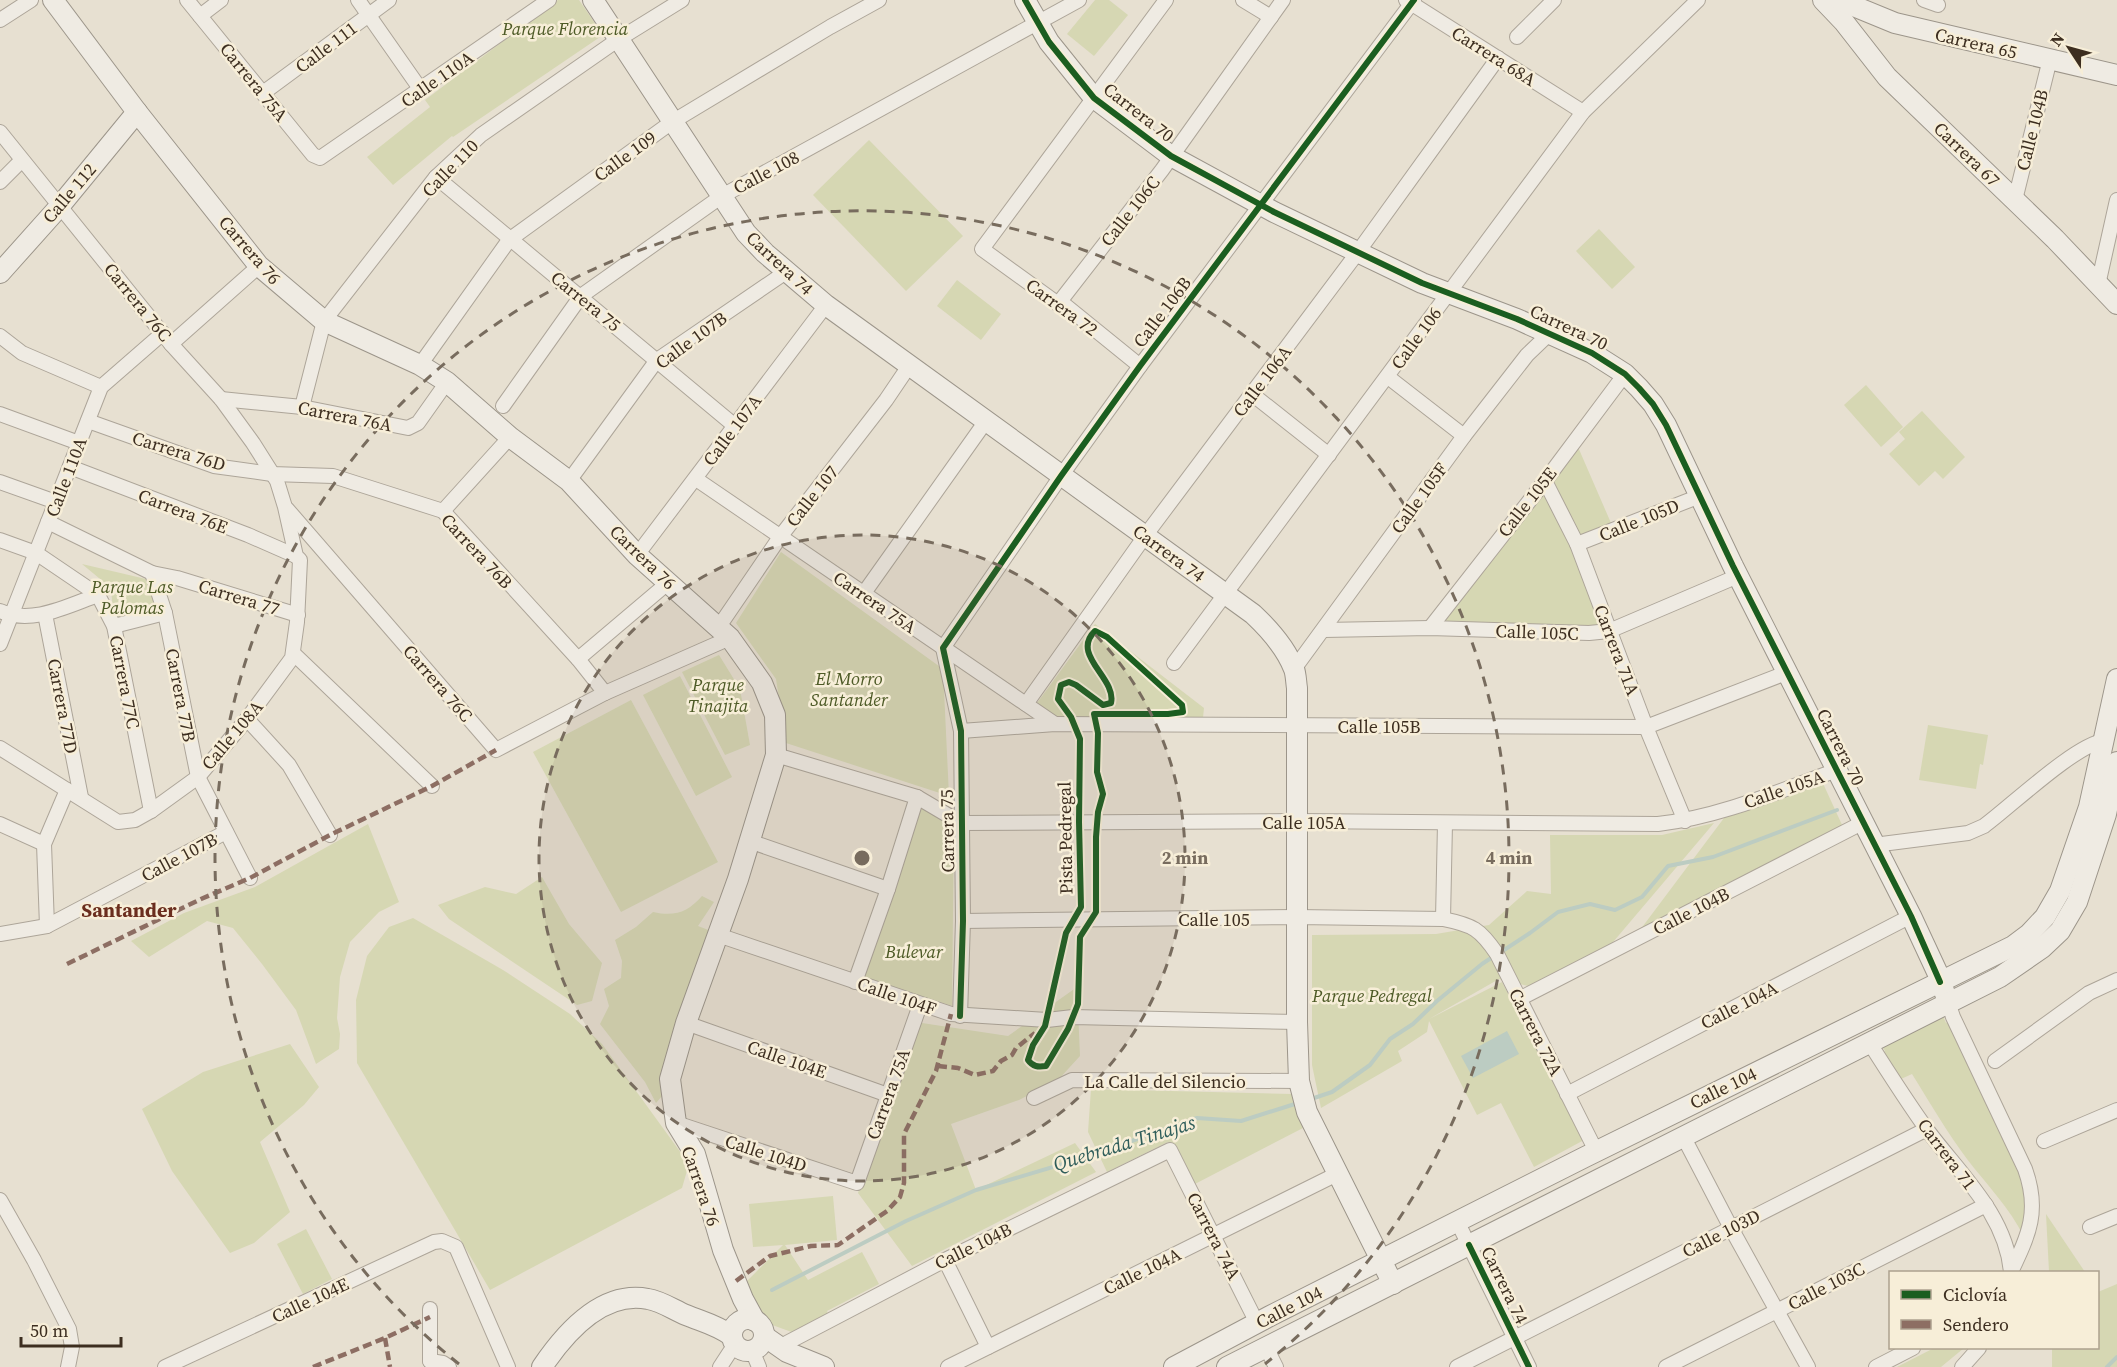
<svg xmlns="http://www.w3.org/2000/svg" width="2117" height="1367" font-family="'Source Serif 4',serif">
  <rect width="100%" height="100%" fill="#e7e0d1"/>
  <!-- green -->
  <g fill="#d6d7b3">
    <path d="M558 0H579L603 35 453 137 452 136 393 185 367 157 430 107 425 100Z"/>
    <path d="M1095 0H1109L1128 15 1094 56 1067 34Z"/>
    <path d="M869 140 963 236 906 291 813 195Z"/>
    <path d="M1599 229 1635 267 1612 289 1576 251Z"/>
    <path d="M957 280 1001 314 981 340 937 306Z"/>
    <path d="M1866 385 1903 427 1881 447 1844 405Z"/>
    <path d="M1922 411 1965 457 1943 479 1935 471 1919 486 1889 454 1905 439 1899 432Z"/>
    <path d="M1578 447 1611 523 1569 539 1609 626 1577 640 1449 629 1438 624Z"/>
    <path d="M781 552 943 669 949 796 786 743 776 679 736 623Z"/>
    <path d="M82 564 146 579 161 609 114 623 111 588Z"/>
    <path d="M1095 624 1204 708 1203 718 1056 717 1037 703Z"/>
    <path d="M719 655 740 689 750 745 725 755 682 672Z"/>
    <path d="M680 676 732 777 696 796 643 695Z"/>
    <path d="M631 700 718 862 621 912 533 752Z"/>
    <path d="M1928 725 1988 735 1983 765 1980 764 1976 789 1919 780Z"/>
    <path d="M1821 779 1843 827 1640 930 1730 810Z"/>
    <path d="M921 807 954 823 952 1006 864 977Z"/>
    <path d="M1714 823 1608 948 1528 986 1499 979 1429 1019 1502 982 1584 1140 1534 1167 1501 1103 1477 1115 1429 1021 1427 1032 1398 1051 1402 1061 1321 1108 1312 1065V935L1436 934 1489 925 1527 891 1551 894 1550 835H1662Z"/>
    <path d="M368 824 399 902 379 912 350 942 340 977 337 1018 340 1034 339 1049 316 1064 296 1010 262 964 233 928 207 921 149 957 131 941 184 913 255 887Z"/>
    <path d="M542 877 569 924 602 963 592 1001 577 1005 449 919 438 905 485 887 516 894Z"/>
    <path d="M702 896 714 902 698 926 711 931 668 1089 656 1103 645 1082 600 1024 609 1006 604 989 621 978 622 961 615 940 636 927 653 912C675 917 688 912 702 896Z"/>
    <path d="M413 918 503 970 570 1014 602 1044 689 1164 682 1188 490 1290 357 1063 356 1000 367 956 389 927Z"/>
    <path d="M1077 987 1080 1056 1058 1080 1019 1100 951 1124 976 1190 1075 1143 1096 1172 912 1266 858 1193 876 1138 889 1073 922 1023 1008 1036Z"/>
    <path d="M1943 1016 1946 1023 1951 1020 2029 1187 2024 1237C2010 1208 1987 1185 1967 1159 1947 1132 1930 1103 1912 1074L1901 1079 1881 1053 1885 1051 1882 1046Z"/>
    <path d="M290 1044 319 1087 304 1105 260 1142 290 1212 254 1243 230 1253 172 1171 142 1109 203 1072Z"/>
    <path d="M1091 1089 1292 1094 1303 1128 1193 1185 1168 1142 1107 1172 1088 1132Z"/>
    <path d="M833 1196 837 1240 785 1245 808 1280 862 1252 879 1284 827 1311 828 1314 797 1334 761 1321 743 1285 783 1245 753 1247 749 1204Z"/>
    <path d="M2046 1214 2085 1272H2049Z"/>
    <path d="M306 1229 332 1279 303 1294 277 1244Z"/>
    <path d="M2117 1284V1367H2052V1348H2098V1292Z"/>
    <path d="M1934 1348H1964L1941 1367H1897Z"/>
  </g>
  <!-- water -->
  <path fill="#bcccc2" d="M1507 1031 1519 1054 1473 1078 1461 1056Z"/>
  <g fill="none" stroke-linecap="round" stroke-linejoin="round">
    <!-- stream -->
    <g stroke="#bcccc2" stroke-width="4">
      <path d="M1501 952 1530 933 1558 912 1590 904 1615 910 1642 897 1668 866 1713 857 1837 810"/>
      <path d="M1311 1099 1332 1092 1370 1065 1390 1039 1413 1024 1437 1001 1482 964 1494 956"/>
      <path d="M772 1290 906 1221 976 1190 1083 1158 1197 1118 1241 1121 1298 1103"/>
      <path d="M2107 1367 2117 1357"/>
    </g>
    <defs>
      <g id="street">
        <path d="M187 0 313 155 320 158 549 0"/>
        <path d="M358 0 421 90"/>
        <path d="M1243 0 1271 17"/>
        <path d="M1406 0 1583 112"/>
        <path d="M1924 0 1938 5"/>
        <path d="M200 16 221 0"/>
        <path d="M0 20 31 0"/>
        <path d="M1517 37 1554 0"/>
        <path d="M263 93 389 0"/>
        <path d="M0 132 171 344 221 399 253 443 277 481 285 507 296 556 300 560 297 622 292 658 247 719 198 777 151 811 135 820 118 822 0 748"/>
        <path d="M436 177 735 426"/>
        <path d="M0 182 21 161"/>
        <path d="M2015 200 2050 59"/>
        <path d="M2098 285 2117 200"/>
        <path d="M1058 304 1162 170 1283 0"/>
        <path d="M0 336 22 353 101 387"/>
        <path d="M171 344 259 266"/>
        <path d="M420 365 509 240 672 122 830 27 879 0"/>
        <path d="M1140 366 1066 306 1058 304 982 249 1166 0"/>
        <path d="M1388 377 1464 436"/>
        <path d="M1252 394 1329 455"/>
        <path d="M221 399 302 407 408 428 418 423 447 382"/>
        <path d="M503 406 581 296 722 196 1079 0"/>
        <path d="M302 407 324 321 436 177 481 135 619 39 682 0"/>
        <path d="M0 414 79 443"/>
        <path d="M88 421 214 466 272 474 333 476 443 511 578 659 605 693"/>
        <path d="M70 467 248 535 296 556"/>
        <path d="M696 479 1055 724"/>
        <path d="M569 481 657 360 786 272"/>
        <path d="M1545 481 1577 544 1646 727 1685 821"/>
        <path d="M0 482 56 502"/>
        <path d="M287 509 496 750 605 693 730 638"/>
        <path d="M443 511 510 437"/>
        <path d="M48 522 152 573 177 578 298 615"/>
        <path d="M0 540 36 553 98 595 114 626 151 811"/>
        <path d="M1577 544 1700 496"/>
        <path d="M637 555 826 305"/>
        <path d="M152 573 165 613 198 777 250 878"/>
        <path d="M864 593 986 421"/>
        <path d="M0 611C32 625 67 606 98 595"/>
        <path d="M45 614 81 797"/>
        <path d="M114 626 165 613"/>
        <path d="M718 628 780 537 886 400 909 366"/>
        <path d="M1430 628 1545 481 1625 374"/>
        <path d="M1324 630 1430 628 1589 633 1609 631 1738 576"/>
        <path d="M0 644 101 387 163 333"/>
        <path d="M294 654 432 786"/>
        <path d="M578 659 669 582"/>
        <path d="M1174 663 1583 112 1698 0"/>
        <path d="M1294 669 1464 436 1527 355 1550 333"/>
        <path d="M1026 704 1145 536 1358 252 1498 58"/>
        <path d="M247 719 289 765 330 835"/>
        <path d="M961 731 1055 724 1646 727 1786 673"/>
        <path d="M776 755 917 797 961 823 1298 821 1658 824C1720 817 1779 791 1837 770"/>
        <path d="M0 824 44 844"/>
        <path d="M749 841 888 889"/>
        <path d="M1874 845 1968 833 1984 826C2010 807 2076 744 2104 741"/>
        <path d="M1443 919 1445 823"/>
        <path d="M963 921 1296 917 1443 919C1473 925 1480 929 1497 954L1596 1151"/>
        <path d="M47 926 44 844 67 790"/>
        <path d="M0 934 47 926 226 832"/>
        <path d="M718 935 951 1014 1047 1020 1073 1017 1297 1022"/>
        <path d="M855 982 888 889 917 797"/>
        <path d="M1519 999 1862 823"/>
        <path d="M1948 1002 1953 1017 2025 1169C2040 1211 2029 1234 2011 1272"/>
        <path d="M960 1016 963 921 961 731 943 648 1061 476 1140 366 1414 0"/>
        <path d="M686 1023 888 1095"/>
        <path d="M1869 1042C1888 1072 1907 1102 1928 1131 1961 1175 2006 1215 2011 1272"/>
        <path d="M1995 1061 2089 993 2117 980"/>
        <path d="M1567 1094 1911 916"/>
        <path d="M1034 1098 1072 1080 1299 1081"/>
        <path d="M676 1123 857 1183 920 1005"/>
        <path d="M1683 1136 1731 1228 1808 1367"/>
        <path d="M2044 1141 2117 1110"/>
        <path d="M0 1200 34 1260 69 1329 72 1347 68 1367"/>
        <path d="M1458 1223 1529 1367"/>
        <path d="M2090 1227 2117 1216"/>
        <path d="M945 1260 988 1347"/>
        <path d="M779 1347 945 1260 1170 1150 1257 1323"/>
        <path d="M1266 1347 1276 1367"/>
        <path d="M752 1350 759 1367"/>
        <path d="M430 1361V1309"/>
        <path d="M430 1361 443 1363 449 1367"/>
        <path d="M165 1367 434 1242 442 1241 456 1247 508 1367"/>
        <path d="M720 1367 735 1344"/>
        <path d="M948 1367 1337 1174"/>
        <path d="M1457 1367 1927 1129"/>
        <path d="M1666 1367 1986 1205"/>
        <path d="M1876 1367 1913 1348"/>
        <path d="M1962 1367 1979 1348"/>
      </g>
      <g id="secondary">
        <path d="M53 0 137 112 259 266 324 321 420 365 447 382 510 437 569 481 637 555 730 638 762 683 775 715 776 755 738 879 686 1023 670 1079 676 1123 695 1154 723 1250 743 1299 755 1321"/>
        <path d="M593 0 746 233 765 253 826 305 1253 614C1269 629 1286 648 1294 669 1296 674 1296 682 1297 688V1022L1299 1081 1307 1112 1393 1284"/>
        <path d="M1025 0 1049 42 1094 98 1171 156 1274 212 1422 283 1517 319 1592 353 1625 374 1639 388 1653 404 1666 425 1733 566 1911 916 1938 974 1948 1002"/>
        <path d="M1823 0 1844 22 1887 77 2055 239 2117 304"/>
        <path d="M1839 0 1895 23 2117 75"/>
        <path d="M0 273 59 207 137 112"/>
        <circle cx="748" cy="1335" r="16"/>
        <path d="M764 1336 787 1352 824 1367"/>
        <path d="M542 1367C565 1333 602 1290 648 1299 661 1301 674 1310 686 1315 703 1322 717 1325 732 1336"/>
        <path d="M1174 1367 1270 1316 1585 1157 2013 946 2029 934 2045 917 2060 891 2089 807 2117 679"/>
        <path d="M1227 1367 2000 977 2042 948 2060 931 2077 902 2106 814 2117 762"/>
      </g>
    </defs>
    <!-- street casing -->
    <use href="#street" stroke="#ada599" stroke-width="16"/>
    <!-- secondary casing -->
    <use href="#secondary" stroke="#9c958a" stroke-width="22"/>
    <!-- street -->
    <use href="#street" stroke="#efebe3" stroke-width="14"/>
    <!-- secondary -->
    <use href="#secondary" stroke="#efebe3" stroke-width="20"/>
    <!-- quiet -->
    <g stroke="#8d6e63" stroke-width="4.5" stroke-dasharray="9 4.5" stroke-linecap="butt">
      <path d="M67 964 201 899 250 878 330 835 432 786 496 750"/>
      <path d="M938 1066 958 1068 975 1075 993 1071 1001 1061 1012 1055 1016 1048 1035 1033"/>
      <path d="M736 1281 770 1256 811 1246 838 1245 887 1211 900 1197 904 1183V1134L936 1071 951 1014"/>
      <path d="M385 1338 390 1367"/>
      <path d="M313 1367 385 1338 430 1317"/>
    </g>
    <defs>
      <g id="cycleway">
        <path d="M1025 0 1049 42 1094 98 1171 156 1274 212 1422 283 1517 319 1592 353 1625 374 1639 388 1653 404 1666 425 1733 566 1911 916 1940 982"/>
        <path d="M1095 631 1107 637 1182 705 1183 712 1168 714H1094L1098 733 1097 772 1103 794 1098 812 1096 837V912L1080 937 1078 1004 1068 1029 1046 1066C1038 1067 1033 1067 1028 1060L1033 1045 1045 1026 1066 933 1081 907 1079 822 1080 739 1071 717 1058 699 1061 685 1069 682 1076 685 1103 705 1111 703C1117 678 1070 655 1095 631Z"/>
        <path d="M960 1016 963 921 961 731 943 648 1061 476 1140 366 1414 0"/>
        <path d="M1469 1245 1529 1367"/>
      </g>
    </defs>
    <!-- cycleway casing -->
    <use href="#cycleway" stroke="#f7eed8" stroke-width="10"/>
    <!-- cycleway -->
    <use href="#cycleway" stroke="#1b5e20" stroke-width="6"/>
  </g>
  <!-- distance rings -->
  <circle cx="862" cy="858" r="323" fill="#786c5e" fill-opacity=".12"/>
  <g fill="none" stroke="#786c5e" stroke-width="3" stroke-dasharray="10 8">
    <circle cx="862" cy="858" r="323"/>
    <path d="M459 1364A647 647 0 1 1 1265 1364"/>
  </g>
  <g text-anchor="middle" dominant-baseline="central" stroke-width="5" stroke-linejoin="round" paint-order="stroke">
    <!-- park labels -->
    <g font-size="18" font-style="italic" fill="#4d5a26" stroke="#f7eed8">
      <text x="565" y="28">Parque Florencia</text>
      <text x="132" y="586">Parque Las<tspan x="132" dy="21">Palomas</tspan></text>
      <text x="849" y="678">El Morro<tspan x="849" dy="21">Santander</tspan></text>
      <text x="718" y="684">Parque<tspan x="718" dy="21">Tinajita</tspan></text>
      <text x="914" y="951">Bulevar</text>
      <text x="1372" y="995">Parque Pedregal</text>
    </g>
    <!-- street labels -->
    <g font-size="18" fill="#3d2e20" stroke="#f7eed8">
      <text transform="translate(1976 43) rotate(13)">Carrera 65</text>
      <text transform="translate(326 47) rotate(-37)">Calle 111</text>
      <text transform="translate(1494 56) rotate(32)">Carrera 68A</text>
      <text transform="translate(437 79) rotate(-35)">Calle 110A</text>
      <text transform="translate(254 82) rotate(51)">Carrera 75A</text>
      <text transform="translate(1139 112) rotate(38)">Carrera 70</text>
      <text transform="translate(2032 130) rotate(-76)">Calle 104B</text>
      <text transform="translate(1967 154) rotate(44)">Carrera 67</text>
      <text transform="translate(625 156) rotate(-36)">Calle 109</text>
      <text transform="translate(450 168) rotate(-46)">Calle 110</text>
      <text transform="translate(766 172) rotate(-28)">Calle 108</text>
      <text transform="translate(69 193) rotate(-50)">Calle 112</text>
      <text transform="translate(1130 211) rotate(-52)">Calle 106C</text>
      <text transform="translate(250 250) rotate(49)">Carrera 76</text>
      <text transform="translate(780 263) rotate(43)">Carrera 74</text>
      <text transform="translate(586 301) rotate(39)">Carrera 75</text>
      <text transform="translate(138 302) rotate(51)">Carrera 76C</text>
      <text transform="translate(1062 307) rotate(36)">Carrera 72</text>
      <text transform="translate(1162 312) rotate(-53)">Calle 106B</text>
      <text transform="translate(1569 327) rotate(25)">Carrera 70</text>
      <text transform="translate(1416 338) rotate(-54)">Calle 106</text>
      <text transform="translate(691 340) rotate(-36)">Calle 107B</text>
      <text transform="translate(1262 381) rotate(-53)">Calle 106A</text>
      <text transform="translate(345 416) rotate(11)">Carrera 76A</text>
      <text transform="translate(732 430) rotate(-53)">Calle 107A</text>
      <text transform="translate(179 451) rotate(17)">Carrera 76D</text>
      <text transform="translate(66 477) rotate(-69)">Calle 110A</text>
      <text transform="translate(812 496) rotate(-52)">Calle 107</text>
      <text transform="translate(1419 498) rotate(-54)">Calle 105F</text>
      <text transform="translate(1527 502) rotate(-52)">Calle 105E</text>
      <text transform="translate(183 511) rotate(21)">Carrera 76E</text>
      <text transform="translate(1639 520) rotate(-22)">Calle 105D</text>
      <text transform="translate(477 551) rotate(47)">Carrera 76B</text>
      <text transform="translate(1169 553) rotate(36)">Carrera 74</text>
      <text transform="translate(643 557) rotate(44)">Carrera 76</text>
      <text transform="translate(239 597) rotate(17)">Carrera 77</text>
      <text transform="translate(875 602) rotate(34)">Carrera 75A</text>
      <text transform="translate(1537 632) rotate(2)">Calle 105C</text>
      <text transform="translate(1617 650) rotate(69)">Carrera 71A</text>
      <text transform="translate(125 682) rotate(79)">Carrera 77C</text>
      <text transform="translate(438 683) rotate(49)">Carrera 76C</text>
      <text transform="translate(181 695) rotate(79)">Carrera 77B</text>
      <text transform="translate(63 706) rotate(79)">Carrera 77D</text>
      <text x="1379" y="726">Calle 105B</text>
      <text transform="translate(232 735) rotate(-50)">Calle 108A</text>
      <text transform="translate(1841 747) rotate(63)">Carrera 70</text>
      <text transform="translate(1784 789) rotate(-19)">Calle 105A</text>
      <text x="1304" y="822">Calle 105A</text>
      <text transform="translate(947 831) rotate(-91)">Carrera 75</text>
      <text transform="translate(1065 838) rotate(-91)">Pista Pedregal</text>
      <text transform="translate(179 857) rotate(-28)">Calle 107B</text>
      <text transform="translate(1691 911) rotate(-27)">Calle 104B</text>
      <text x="1214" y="919">Calle 105</text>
      <text transform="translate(897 996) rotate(19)">Calle 104F</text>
      <text transform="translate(1739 1005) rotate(-27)">Calle 104A</text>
      <text transform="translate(1536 1032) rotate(63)">Carrera 72A</text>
      <text transform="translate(787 1059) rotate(19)">Calle 104E</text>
      <text x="1165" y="1081">La Calle del Silencio</text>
      <text transform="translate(1723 1088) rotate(-26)">Calle 104</text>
      <text transform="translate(888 1094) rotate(-70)">Carrera 75A</text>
      <text transform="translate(766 1153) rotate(18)">Calle 104D</text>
      <text transform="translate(1947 1154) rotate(53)">Carrera 71</text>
      <text transform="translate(701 1186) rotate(71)">Carrera 76</text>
      <text transform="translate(1721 1233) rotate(-27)">Calle 103D</text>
      <text transform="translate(1214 1236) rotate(63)">Carrera 74A</text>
      <text transform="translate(973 1246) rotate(-26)">Calle 104B</text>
      <text transform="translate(1142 1271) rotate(-26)">Calle 104A</text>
      <text transform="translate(1505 1285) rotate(64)">Carrera 74</text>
      <text transform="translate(1826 1286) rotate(-27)">Calle 103C</text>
      <text transform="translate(310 1300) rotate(-25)">Calle 104E</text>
      <text transform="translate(1289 1307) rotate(-27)">Calle 104</text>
    </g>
    <!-- neighbourhood labels -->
    <g font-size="20" font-weight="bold" fill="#6b2e1e" stroke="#f7eed8">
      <text x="129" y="910">Santander</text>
    </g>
    <!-- water labels -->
    <g font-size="20" font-style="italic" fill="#2f5d5a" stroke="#f7eed8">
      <text transform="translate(1124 1143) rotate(-17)">Quebrada Tinajas</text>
    </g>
  </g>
  <circle cx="862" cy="858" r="9" fill="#786c5e" stroke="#f7eed8" stroke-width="3"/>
  <g font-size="18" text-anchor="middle" font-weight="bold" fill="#786c5e" stroke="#f7eed8" stroke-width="5" stroke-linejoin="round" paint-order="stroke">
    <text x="1185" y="864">2 min</text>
    <text x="1509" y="864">4 min</text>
  </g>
  <!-- legend -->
  <rect x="1889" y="1271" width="210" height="78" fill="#f7eed8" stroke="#ada18e" stroke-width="1.5"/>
  <rect x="1901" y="1290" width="30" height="9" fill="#1b5e20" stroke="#ada18e" stroke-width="1.5"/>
  <text x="1943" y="1301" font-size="18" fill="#3d2e20">Ciclovía</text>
  <rect x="1901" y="1320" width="30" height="9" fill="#8d6e63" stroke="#ada18e" stroke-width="1.5"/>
  <text x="1943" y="1331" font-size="18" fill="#3d2e20">Sendero</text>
  <!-- north arrow -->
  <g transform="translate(2069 48) rotate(306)" stroke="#f7eed8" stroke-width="4.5" paint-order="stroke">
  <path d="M0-4.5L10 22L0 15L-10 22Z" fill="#3d2e20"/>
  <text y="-9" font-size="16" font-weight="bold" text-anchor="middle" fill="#3d2e20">N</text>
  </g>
  <!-- scale -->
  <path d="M21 1337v9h100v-9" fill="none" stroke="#3d2e20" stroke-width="3"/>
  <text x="30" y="1337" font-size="18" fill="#3d2e20" stroke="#f7eed8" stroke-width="4.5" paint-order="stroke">50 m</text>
</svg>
